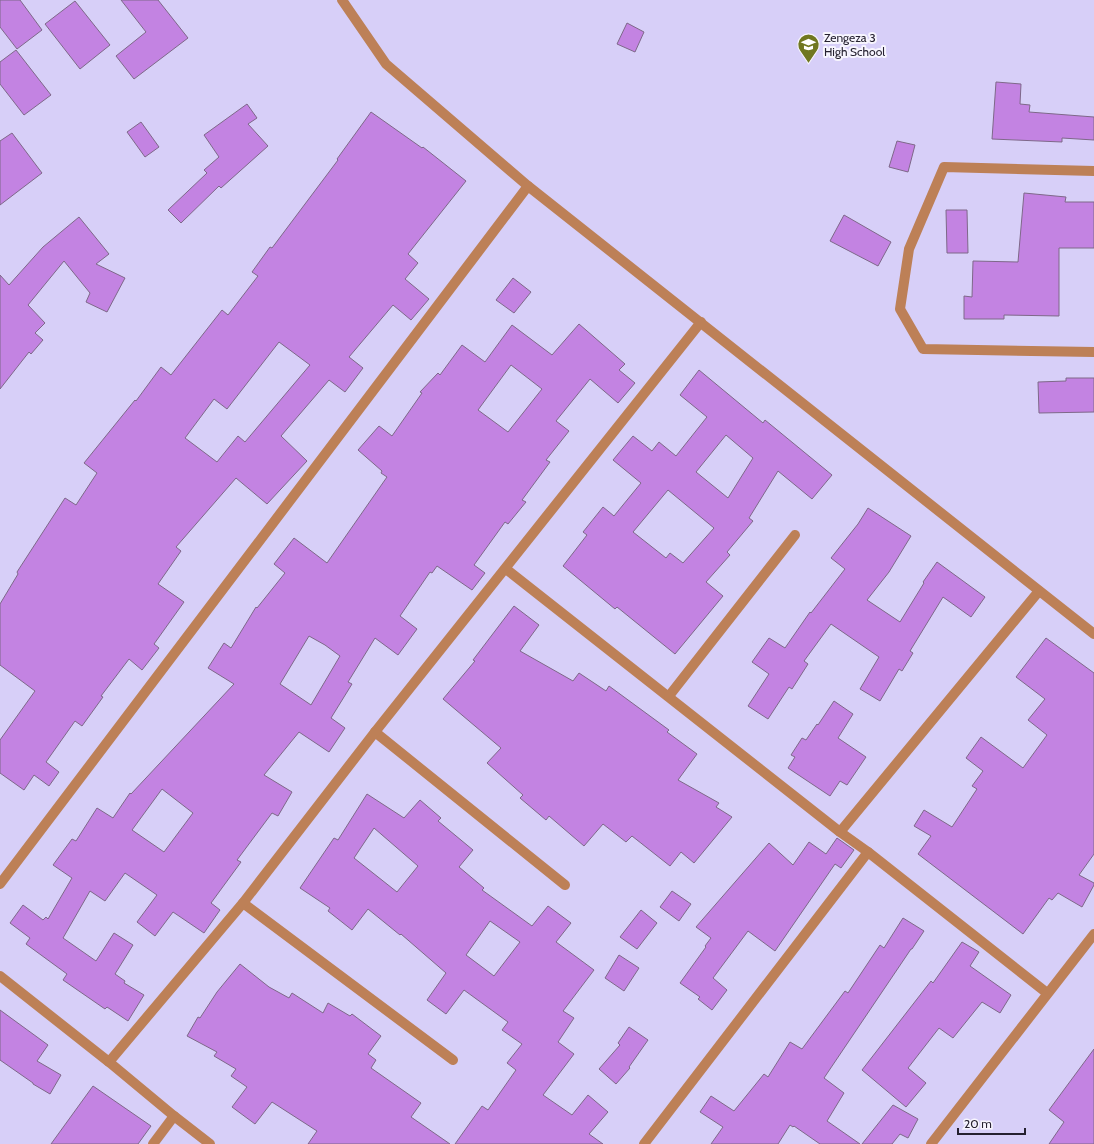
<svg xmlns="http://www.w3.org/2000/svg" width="1094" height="1144" font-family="Cabin,sans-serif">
  <rect width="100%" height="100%" fill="#d7cff8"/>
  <!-- building -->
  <g fill="#c383e2" stroke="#7e6889" fill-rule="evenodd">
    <path d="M0 0H20L42 30 17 49 0 27Z"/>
    <path d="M121 0H158L188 38 134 79 116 56 146 32Z"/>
    <path d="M75 1 110 45 80 69 45 24Z"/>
    <path d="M627 23 644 32 635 52 617 44Z"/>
    <path d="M16 50 51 95 24 115 0 84V62Z"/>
    <path d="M996 82 1021 84 1020 104 1030 105 1029 112 1094 117V140L1062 138V142L992 139Z"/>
    <path d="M247 104 257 118 248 124 268 146 221 188 219 186 181 223 168 210 207 173 204 170 219 157 204 135Z"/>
    <path d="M371 112 422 148 423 147 466 181 408 254 418 263 405 279 429 299 411 320 393 305 349 357 363 368 345 392 329 380 281 436 307 461 267 504 236 478 176 547 181 551 158 584 184 602 154 644 159 648 142 670 129 659 101 696 103 697 82 726 75 721 46 762 59 772 49 786 34 775 24 790 0 773V740L35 691 0 665V604L18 574 17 572 65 498 76 505 97 473 84 463 135 400 136 401 161 367 171 375 222 310 228 315 258 276 252 272 270 247 272 248 338 160 337 159ZM279 342 310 365 245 442 238 436 217 462 185 438 214 399 227 409Z"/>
    <path d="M141 122 159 147 145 157 127 132Z"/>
    <path d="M12 133 42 173 0 205V141Z"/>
    <path d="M897 141 915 145 908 172 889 167Z"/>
    <path d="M1024 193 1066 197 1065 202H1094V248H1059V316L1004 315V319H964V296L972 297 973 261 1018 262Z"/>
    <path d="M946 210H967L968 253H947Z"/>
    <path d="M844 215 891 242 878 266 830 241Z"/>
    <path d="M79 217 109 254 96 264 125 278 107 312 86 302 90 293 64 261 28 305 45 323 35 333 43 340 31 354 29 352 0 389V275L9 285 43 247Z"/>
    <path d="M513 278 531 292 514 313 496 300Z"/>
    <path d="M579 324 625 364 619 370 635 383 618 403 590 379 556 421 569 431 546 460 550 462 522 500 526 502 508 524 505 522 474 565 485 573 472 590 437 566 432 573 430 572 400 616 417 629 398 655 375 638 348 682 352 684 331 718 345 728 329 752 299 732 264 775 292 792 278 816 272 813 237 860 241 862 211 903 220 910 204 933 173 912 155 936 137 922 157 895 125 873 105 901 90 891 63 938 96 961 114 933 133 945 115 974 125 981 124 983 144 995 128 1021 107 1007 105 1009 63 980 67 974 26 944 30 938 10 923 23 905 43 920 46 917 48 919 72 878 53 865 72 839 76 841 97 808 113 818 130 793 131 794 234 684 208 668 224 643 231 648 256 607 257 608 285 573 274 564 294 538 327 563 387 477 381 473 382 471 358 450 379 426 392 436 422 393 420 392 438 373 440 375 462 345 485 362 512 325 552 355ZM511 365 542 389 508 432 478 410ZM309 636 325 645 340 656 311 705 280 684ZM162 789 193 813 164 852 132 830Z"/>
    <path d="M699 370 763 423 765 420 832 475 812 499 778 471 749 518 753 521 727 552 730 555 706 582 723 596 675 654 617 607 615 609 563 566 587 535 583 532 603 507 614 516 641 483 613 460 633 436 652 451 659 442 676 456 707 417 680 395ZM726 435 753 458 728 498 696 472ZM668 490 714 528 683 563 670 553 666 558 633 532Z"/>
    <path d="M1066 378H1094V412L1039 413 1038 382 1066 381Z"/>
    <path d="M868 508 911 536 889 572 867 600 900 622 924 583 923 582 937 562 985 597 971 617 943 597 910 651 913 653 902 671 899 669 880 701 860 689 879 657 831 624 804 661 808 664 792 689 789 687 768 719 748 706 769 674 752 662 769 638 785 648 810 612 811 613 845 569 831 558 858 524Z"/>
    <path d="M514 606 539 625 520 651 573 681 579 673 606 691 609 686 669 730 667 732 697 754 678 780 719 803 716 807 732 817 694 863 681 852 670 866 632 836 626 842 603 824 584 846 549 816 546 820 520 798 523 795 487 763 501 748 443 699 475 661 473 660Z"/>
    <path d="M1046 638 1094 673V854L1079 875 1094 883V885L1082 907 1058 893 1052 900 1049 898 1023 934 918 854 931 836 914 826 924 810 952 827 977 789 972 786 983 771 966 758 981 737 1023 768 1047 735 1028 720 1045 699 1016 677Z"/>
    <path d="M834 701 853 714 838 738 866 757 847 785 840 781 830 796 788 768 795 757 791 755 802 738 806 740 817 724 818 725Z"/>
    <path d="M367 794 404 818 420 800 441 818 438 821 473 850 459 867 484 888 482 890 532 926 548 906 571 923 556 942 594 970 563 1011 574 1018 558 1042 574 1054 543 1095 572 1115 588 1095 608 1112 589 1134 603 1144H455L482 1106 488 1110 516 1070 507 1063 522 1044 502 1030 508 1022 464 990 446 1014 427 1000 446 973 401 934 400 935 368 909 352 930 328 911 330 908 300 888 334 838 338 840ZM374 828 418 866 397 892 354 858ZM490 921 520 942 494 976 466 955Z"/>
    <path d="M837 838 854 850 841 868 835 864 775 951 748 931 713 978 727 990 712 1010 698 999 700 997 680 983 706 947 705 946 711 938 696 927 769 843 793 865 809 842 826 854Z"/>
    <path d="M672 891 691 904 679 921 660 907Z"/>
    <path d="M641 910 657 923 637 949 620 937Z"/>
    <path d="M903 918 924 931 912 949H911L824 1078 844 1093 827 1121 860 1144H820L794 1126 793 1127 790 1125 778 1144H711L723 1127 700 1112 711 1096 734 1111 764 1074 768 1077 790 1042 802 1049 845 991 848 993 880 945 884 948Z"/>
    <path d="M962 942 979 952 970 966 1011 995 1000 1013 982 1002 953 1038 939 1028 908 1068 926 1083 906 1107 862 1070 931 981 933 983Z"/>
    <path d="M619 955 639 968 624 991 605 978Z"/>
    <path d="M240 964 269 987 289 998 292 993 323 1013 328 1003 350 1016 352 1014 381 1036 368 1054 376 1060 371 1068 421 1103 411 1117 450 1144H308L317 1131 272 1102 255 1124 232 1107 247 1087 231 1076 236 1069 214 1056 217 1052 187 1036 198 1017 200 1018 217 992Z"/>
    <path d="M0 1010 48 1045 37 1061 61 1075 50 1094 33 1084V1083L0 1060Z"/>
    <path d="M629 1027 648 1040 629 1067 630 1068 616 1084 599 1069 620 1045 618 1043Z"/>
    <path d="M1094 1049V1144H1049L1064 1122 1049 1110Z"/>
    <path d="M93 1086 151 1126 138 1144H51Z"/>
    <path d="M893 1105 918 1119 908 1138 900 1134 892 1144H862Z"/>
  </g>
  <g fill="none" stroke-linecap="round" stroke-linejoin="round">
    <!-- minor -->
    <g stroke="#bd8057" stroke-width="10">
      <path d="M1094 171 944 167 909 249 900 309 923 349 1094 352"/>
      <path d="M506 569 840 832 868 852 1047 993"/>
      <path d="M669 696 795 535"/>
      <path d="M375 732 565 885"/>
      <path d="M840 832 1039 591"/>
      <path d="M0 884 528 186"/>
      <path d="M243 903 453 1060"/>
      <path d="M0 976 109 1062 174 1116 210 1144"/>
      <path d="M109 1062 243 903 375 732 701 322"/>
      <path d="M153 1144 174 1116"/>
      <path d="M644 1144 868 852"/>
      <path d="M931 1144 1094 934"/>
    </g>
    <!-- tertiary -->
    <path stroke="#bd8057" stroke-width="10" d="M342 0 386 64 528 186 1094 634"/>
  </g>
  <!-- icons -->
  <defs>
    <symbol id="school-pin" viewBox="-11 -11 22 30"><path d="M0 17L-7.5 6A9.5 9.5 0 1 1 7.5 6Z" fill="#707720" stroke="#f7f5fe"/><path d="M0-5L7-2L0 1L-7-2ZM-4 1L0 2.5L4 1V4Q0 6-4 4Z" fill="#fff"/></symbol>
  </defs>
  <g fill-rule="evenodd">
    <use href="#school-pin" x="796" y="32" width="25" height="34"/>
  </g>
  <g text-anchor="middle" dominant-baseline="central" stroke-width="4" stroke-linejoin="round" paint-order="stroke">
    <!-- poi labels -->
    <g font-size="12" fill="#252130" stroke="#f7f5fe" text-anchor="start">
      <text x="824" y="37">Zengeza 3<tspan x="824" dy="14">High School</tspan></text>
    </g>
  </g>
  <!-- scale -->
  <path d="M958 1128v6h67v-6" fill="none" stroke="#252130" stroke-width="2"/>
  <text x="964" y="1128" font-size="12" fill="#252130" stroke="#f7f5fe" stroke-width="3" paint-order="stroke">20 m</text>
</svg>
